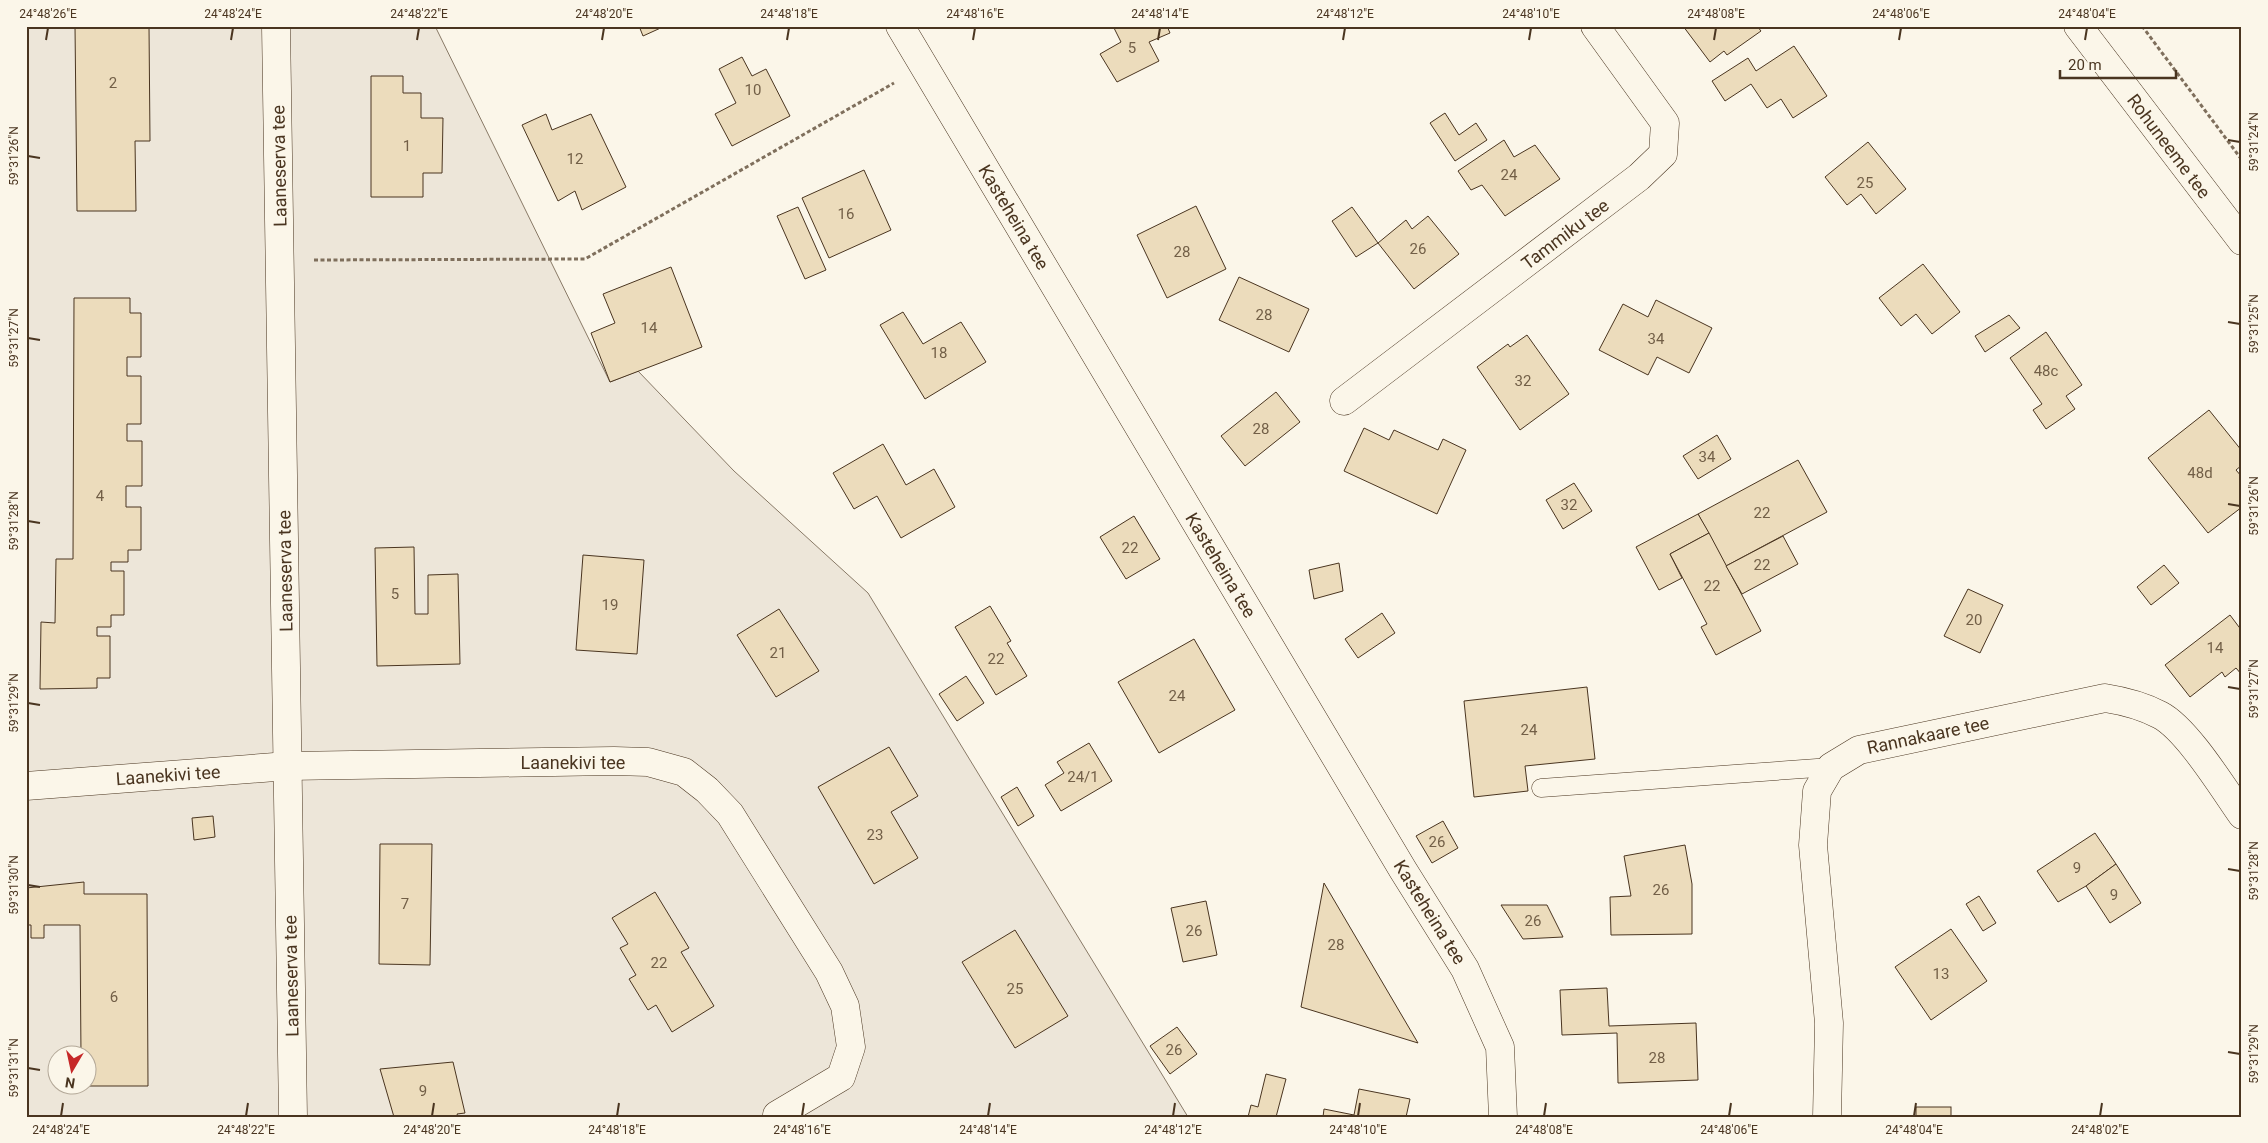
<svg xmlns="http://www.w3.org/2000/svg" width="2268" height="1143" font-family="Roboto,sans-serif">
  <rect width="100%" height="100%" fill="#fbf6e9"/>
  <!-- green -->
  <path fill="#ede6d9" stroke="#887966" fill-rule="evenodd" d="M26 26H435L610 382 638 371 734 471 868 593 1188 1117H26ZM58 1056H88V1086H58Z"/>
  <!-- building -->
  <g fill="#ecdcbc" stroke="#4a3520">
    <path d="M75 26H149L150 141H135L136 211H77Z"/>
    <path d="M639 26H665L643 36Z"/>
    <path d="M1113 26H1167L1170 33 1149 42 1159 61 1117 82 1100 54 1121 42Z"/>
    <path d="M1683 26H1757L1761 31 1727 55 1724 51 1710 62Z"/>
    <path d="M1794 46 1827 96 1793 118 1781 99 1767 108 1751 84 1725 101 1712 81 1748 58 1756 71Z"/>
    <path d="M742 57 752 76 766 69 790 116 732 146 715 114 736 103 719 69Z"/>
    <path d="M371 76H403V93H421V118H443L442 173H423V197H371Z"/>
    <path d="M1445 113 1459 135 1476 123 1487 140 1455 161 1430 123Z"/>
    <path d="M546 114 552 130 591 114 626 187 582 210 575 191 558 201 522 125Z"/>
    <path d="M1504 140 1514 157 1535 145 1560 179 1505 216 1482 185 1471 190 1458 171Z"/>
    <path d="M1868 142 1906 189 1876 214 1861 194 1847 205 1825 177Z"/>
    <path d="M864 170 891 230 829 258 802 198Z"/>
    <path d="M1196 206 1226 269 1167 298 1137 235Z"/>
    <path d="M798 207 826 270 805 279 777 216Z"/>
    <path d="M1352 207 1378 243 1356 257 1332 221Z"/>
    <path d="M1428 216 1459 254 1414 289 1378 243 1406 220 1412 229Z"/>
    <path d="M1923 264 1960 312 1932 334 1916 314 1901 326 1879 298Z"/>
    <path d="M671 267 702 347 610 382 591 333 615 323 603 294Z"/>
    <path d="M1239 277 1309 309 1289 352 1219 320Z"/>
    <path d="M74 298H130V313H141V357H127V376H141V424H127V441H142V486H126V507H141V550H128V562H111V571H124V615H111V627H97V636H110V678H97V688L40 689 41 622 55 623 56 559H73Z"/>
    <path d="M1656 300 1712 328 1689 373 1657 357 1648 375 1599 350 1623 304 1648 317Z"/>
    <path d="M903 312 923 344 961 322 986 362 925 399 880 325Z"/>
    <path d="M2009 315 2020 328 1985 352 1975 336Z"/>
    <path d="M2046 332 2082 385 2066 396 2075 409 2046 429 2033 410 2042 404 2010 358Z"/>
    <path d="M1527 335 1569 394 1520 430 1477 367 1508 344 1510 347Z"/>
    <path d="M1276 392 1300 422 1245 466 1221 436Z"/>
    <path d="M2209 410 2242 451V465L2236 470 2242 477V507L2208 533 2148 458Z"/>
    <path d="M1364 428 1389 440 1394 430 1438 450 1443 439 1466 450 1437 514 1344 471Z"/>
    <path d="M1717 435 1731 459 1698 479 1683 456Z"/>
    <path d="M883 444 906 485 934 469 955 507 901 538 877 496 854 509 833 473Z"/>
    <path d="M1798 460 1827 512 1726 566 1698 514Z"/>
    <path d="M1574 483 1592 511 1563 529 1546 500Z"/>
    <path d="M1698 514 1709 533 1670 554 1682 578 1659 590 1636 547Z"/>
    <path d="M1134 516 1160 559 1126 579 1100 537Z"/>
    <path d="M1709 533 1761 631 1716 655 1701 627 1707 624 1670 554Z"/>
    <path d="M1783 536 1798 564 1742 594 1726 566Z"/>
    <path d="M414 547 415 614H428V575L458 574 460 664 377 666 375 548Z"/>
    <path d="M583 555 644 560 637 654 576 650Z"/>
    <path d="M1339 563 1343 591 1314 599 1309 570Z"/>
    <path d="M2164 565 2179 583 2151 605 2137 587Z"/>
    <path d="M1968 589 2003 605 1980 653 1944 636Z"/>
    <path d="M990 606 1011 641 1007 643 1027 676 996 695 955 627Z"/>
    <path d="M779 609 819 671 776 697 737 635Z"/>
    <path d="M1382 613 1395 633 1358 658 1345 639Z"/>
    <path d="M2230 615 2242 631V675L2236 668 2225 677 2222 672 2190 697 2165 665Z"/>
    <path d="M1194 639 1235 710 1159 753 1118 682Z"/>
    <path d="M966 676 984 703 957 721 939 694Z"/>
    <path d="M1587 687 1595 759 1525 766 1528 791 1474 797 1464 701Z"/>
    <path d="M1089 743 1112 781 1061 811 1045 785 1064 773 1057 762Z"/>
    <path d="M889 747 918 796 891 812 918 858 874 884 818 787Z"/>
    <path d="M1017 787 1034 816 1018 826 1001 797Z"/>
    <path d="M213 816 215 837 194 840 192 818Z"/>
    <path d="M1443 821 1458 848 1432 863 1416 836Z"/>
    <path d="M2095 833 2116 864 2086 886 2058 902 2037 871Z"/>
    <path d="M380 844H432L430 965 379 964Z"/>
    <path d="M1685 845 1692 884V934L1611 935 1610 897 1631 896 1624 856Z"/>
    <path d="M2116 864 2141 903 2110 923 2086 886Z"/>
    <path d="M84 882V894H147L148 1086H81H88V1056H81L80 925H44V938H31V925H26V888Z"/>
    <path d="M1324 883 1418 1043 1301 1007Z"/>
    <path d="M655 892 689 948 681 952 714 1006 672 1032 656 1005 648 1010 629 979 636 975 620 948 628 944 612 918Z"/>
    <path d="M1979 896 1996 923 1983 931 1966 904Z"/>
    <path d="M1206 901 1217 955 1183 962 1171 908Z"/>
    <path d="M1501 905H1547L1563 937 1523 939Z"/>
    <path d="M1951 929 1987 981 1931 1020 1895 967Z"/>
    <path d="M1015 930 1068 1016 1015 1048 962 962Z"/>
    <path d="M1607 988 1609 1026 1696 1023 1698 1080 1618 1083 1617 1033 1562 1035 1560 990Z"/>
    <path d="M1177 1027 1197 1054 1170 1074 1150 1046Z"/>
    <path d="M453 1062 465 1113 457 1114 458 1117H394L380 1069Z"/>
    <path d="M1266 1074 1286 1079 1276 1117H1248L1251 1105 1258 1107Z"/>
    <path d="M1359 1089 1410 1099 1406 1117H1323L1324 1109 1354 1115Z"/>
    <rect x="1916" y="1107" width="35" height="10"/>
  </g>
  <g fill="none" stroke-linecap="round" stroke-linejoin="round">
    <defs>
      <path id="service" d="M1541 788 1831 767"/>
      <g id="minor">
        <path d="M276 26 293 1117"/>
        <path d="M900 26 1403 870 1465 969 1500 1047 1503 1117"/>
        <path d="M1344 401 1639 177 1663 154 1665 123 1595 26"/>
        <path d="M26 786 288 766 614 761 648 762 684 772 707 790 730 814 829 972 845 1006 851 1047 841 1077 777 1115"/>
        <path d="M1827 1117 1829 1023 1813 845 1817 791 1831 767 1859 750 2105 698C2124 701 2143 706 2160 715 2187 729 2223 788 2242 815"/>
      </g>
      <path id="tertiary" d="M2078 26 2242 241"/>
    </defs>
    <!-- service casing -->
    <use href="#service" stroke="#4a3520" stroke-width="19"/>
    <!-- minor casing -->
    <use href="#minor" stroke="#4a3520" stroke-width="29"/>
    <!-- tertiary casing -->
    <use href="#tertiary" stroke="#4a3520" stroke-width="29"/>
    <!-- path -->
    <g stroke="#7f6f5c" stroke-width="3" stroke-dasharray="4 2.5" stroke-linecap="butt">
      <path d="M2142 26 2242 160"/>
      <path d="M314 260 585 259 894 83"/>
    </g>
    <!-- service -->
    <use href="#service" stroke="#fbf6e9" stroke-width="18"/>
    <!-- minor -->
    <use href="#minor" stroke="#fbf6e9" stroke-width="28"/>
    <!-- tertiary -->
    <use href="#tertiary" stroke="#fbf6e9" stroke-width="28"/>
  </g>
  <!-- ticks -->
  <path fill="none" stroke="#4a3520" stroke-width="2" d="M46 40 48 28M231 40 233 28M417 40 419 28M602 40 604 28M787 40 789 28M973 40 975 28M1158 40 1160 28M1343 40 1345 28M1529 40 1531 28M1714 40 1716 28M1899 40 1901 28M2085 40 2087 28M2228 140 2240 142M28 156 40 158M2228 322 2240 324M28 338 40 340M2228 504 2240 506M28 521 40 523M2228 687 2240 689M28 703 40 705M2228 869 2240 871M28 885 40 887M2228 1052 2240 1054M28 1068 40 1070M61 1116 63 1103M246 1116 248 1103M432 1116 434 1103M617 1116 619 1103M802 1116 804 1103M988 1116 990 1103M1173 1116 1175 1103M1358 1116 1360 1103M1544 1116 1546 1103M1729 1116 1731 1103M1914 1116 1916 1103M2100 1116 2102 1103"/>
  <g text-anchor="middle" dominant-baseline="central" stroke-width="4" stroke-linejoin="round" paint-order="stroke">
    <!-- number labels -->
    <g font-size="15" fill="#725f47">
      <text x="1132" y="48">5</text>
      <text x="113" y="83">2</text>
      <text x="753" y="90">10</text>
      <text x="407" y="146">1</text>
      <text x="575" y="159">12</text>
      <text x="1509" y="175">24</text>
      <text x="1865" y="183">25</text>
      <text x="846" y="214">16</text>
      <text x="1418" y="249">26</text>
      <text x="1182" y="252">28</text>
      <text x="1264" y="315">28</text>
      <text x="649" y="328">14</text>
      <text x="1656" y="339">34</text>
      <text x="939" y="353">18</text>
      <text x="2046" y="371">48c</text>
      <text x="1523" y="381">32</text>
      <text x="1261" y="429">28</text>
      <text x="1707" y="457">34</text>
      <text x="2200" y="473">48d</text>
      <text x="100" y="496">4</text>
      <text x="1569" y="505">32</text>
      <text x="1762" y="513">22</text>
      <text x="1130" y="548">22</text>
      <text x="1762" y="565">22</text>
      <text x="1712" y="586">22</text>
      <text x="395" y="594">5</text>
      <text x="610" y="605">19</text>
      <text x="1974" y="620">20</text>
      <text x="2215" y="648">14</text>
      <text x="778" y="653">21</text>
      <text x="996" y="659">22</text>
      <text x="1177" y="696">24</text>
      <text x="1529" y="730">24</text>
      <text x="1083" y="777">24/1</text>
      <text x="875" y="835">23</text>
      <text x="1437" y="842">26</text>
      <text x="2077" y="868">9</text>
      <text x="1661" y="890">26</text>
      <text x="2114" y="895">9</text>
      <text x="405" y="904">7</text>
      <text x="1533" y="921">26</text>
      <text x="1194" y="931">26</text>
      <text x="1336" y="945">28</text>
      <text x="659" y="963">22</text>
      <text x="1941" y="974">13</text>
      <text x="1015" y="989">25</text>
      <text x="114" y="997">6</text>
      <text x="1174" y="1050">26</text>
      <text x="1657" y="1058">28</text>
      <text x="423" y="1091">9</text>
    </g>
    <!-- street labels -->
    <g font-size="18" fill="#4a3520" stroke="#fbf6e9">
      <text transform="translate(2169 146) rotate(53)">Rohuneeme tee</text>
      <text transform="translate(279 166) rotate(-91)">Laaneserva tee</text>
      <text transform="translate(1014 217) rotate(59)">Kasteheina tee</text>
      <text transform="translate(1565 234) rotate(-37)">Tammiku tee</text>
      <text transform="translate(1221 565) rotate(59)">Kasteheina tee</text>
      <text transform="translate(285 571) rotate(-91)">Laaneserva tee</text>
      <text transform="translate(1928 735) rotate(-12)">Rannakaare tee</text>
      <text x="573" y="762">Laanekivi tee</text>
      <text transform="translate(168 775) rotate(-4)">Laanekivi tee</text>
      <text transform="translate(1430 912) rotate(58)">Kasteheina tee</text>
      <text transform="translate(291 976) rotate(-91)">Laaneserva tee</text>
    </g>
  </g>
  <!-- border -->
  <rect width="2268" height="1143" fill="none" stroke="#fbf6e9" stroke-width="55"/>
  <!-- north arrow -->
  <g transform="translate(72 1070) rotate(189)"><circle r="24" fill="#fbf6e9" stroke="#b4a999"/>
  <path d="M0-4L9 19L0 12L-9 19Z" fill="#c62828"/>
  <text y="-8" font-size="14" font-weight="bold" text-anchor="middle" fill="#4a3520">N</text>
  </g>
  <!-- scale -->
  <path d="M2060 70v8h116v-8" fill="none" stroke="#4a3520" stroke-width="2.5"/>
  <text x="2068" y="70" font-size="15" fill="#4a3520" stroke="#fbf6e9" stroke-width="4" paint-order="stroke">20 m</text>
  <rect x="28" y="28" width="2212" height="1088" fill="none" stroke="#4a3520" stroke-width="2"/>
  <g font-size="12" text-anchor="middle" fill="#4a3520">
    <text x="48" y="18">24°48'26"E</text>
    <text x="233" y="18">24°48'24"E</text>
    <text x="419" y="18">24°48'22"E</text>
    <text x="604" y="18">24°48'20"E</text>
    <text x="789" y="18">24°48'18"E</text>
    <text x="975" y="18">24°48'16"E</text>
    <text x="1160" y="18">24°48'14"E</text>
    <text x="1345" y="18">24°48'12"E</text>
    <text x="1531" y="18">24°48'10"E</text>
    <text x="1716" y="18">24°48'08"E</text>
    <text x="1901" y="18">24°48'06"E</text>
    <text x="2087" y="18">24°48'04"E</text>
    <text transform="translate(2254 142) rotate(-90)" y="4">59°31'24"N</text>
    <text transform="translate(14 156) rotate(-90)" y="4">59°31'26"N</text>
    <text transform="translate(2254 324) rotate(-90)" y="4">59°31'25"N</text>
    <text transform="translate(14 338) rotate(-90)" y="4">59°31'27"N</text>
    <text transform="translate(2254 506) rotate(-90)" y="4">59°31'26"N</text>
    <text transform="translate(14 521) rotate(-90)" y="4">59°31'28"N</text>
    <text transform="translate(2254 689) rotate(-90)" y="4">59°31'27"N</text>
    <text transform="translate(14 703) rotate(-90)" y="4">59°31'29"N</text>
    <text transform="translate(2254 871) rotate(-90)" y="4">59°31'28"N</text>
    <text transform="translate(14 885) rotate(-90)" y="4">59°31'30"N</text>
    <text transform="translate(2254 1054) rotate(-90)" y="4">59°31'29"N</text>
    <text transform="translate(14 1068) rotate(-90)" y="4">59°31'31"N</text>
    <text x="61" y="1134">24°48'24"E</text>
    <text x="246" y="1134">24°48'22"E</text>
    <text x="432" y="1134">24°48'20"E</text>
    <text x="617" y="1134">24°48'18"E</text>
    <text x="802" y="1134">24°48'16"E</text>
    <text x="988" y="1134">24°48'14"E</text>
    <text x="1173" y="1134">24°48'12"E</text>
    <text x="1358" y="1134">24°48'10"E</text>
    <text x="1544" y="1134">24°48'08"E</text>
    <text x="1729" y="1134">24°48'06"E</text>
    <text x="1914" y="1134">24°48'04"E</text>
    <text x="2100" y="1134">24°48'02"E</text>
  </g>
</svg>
